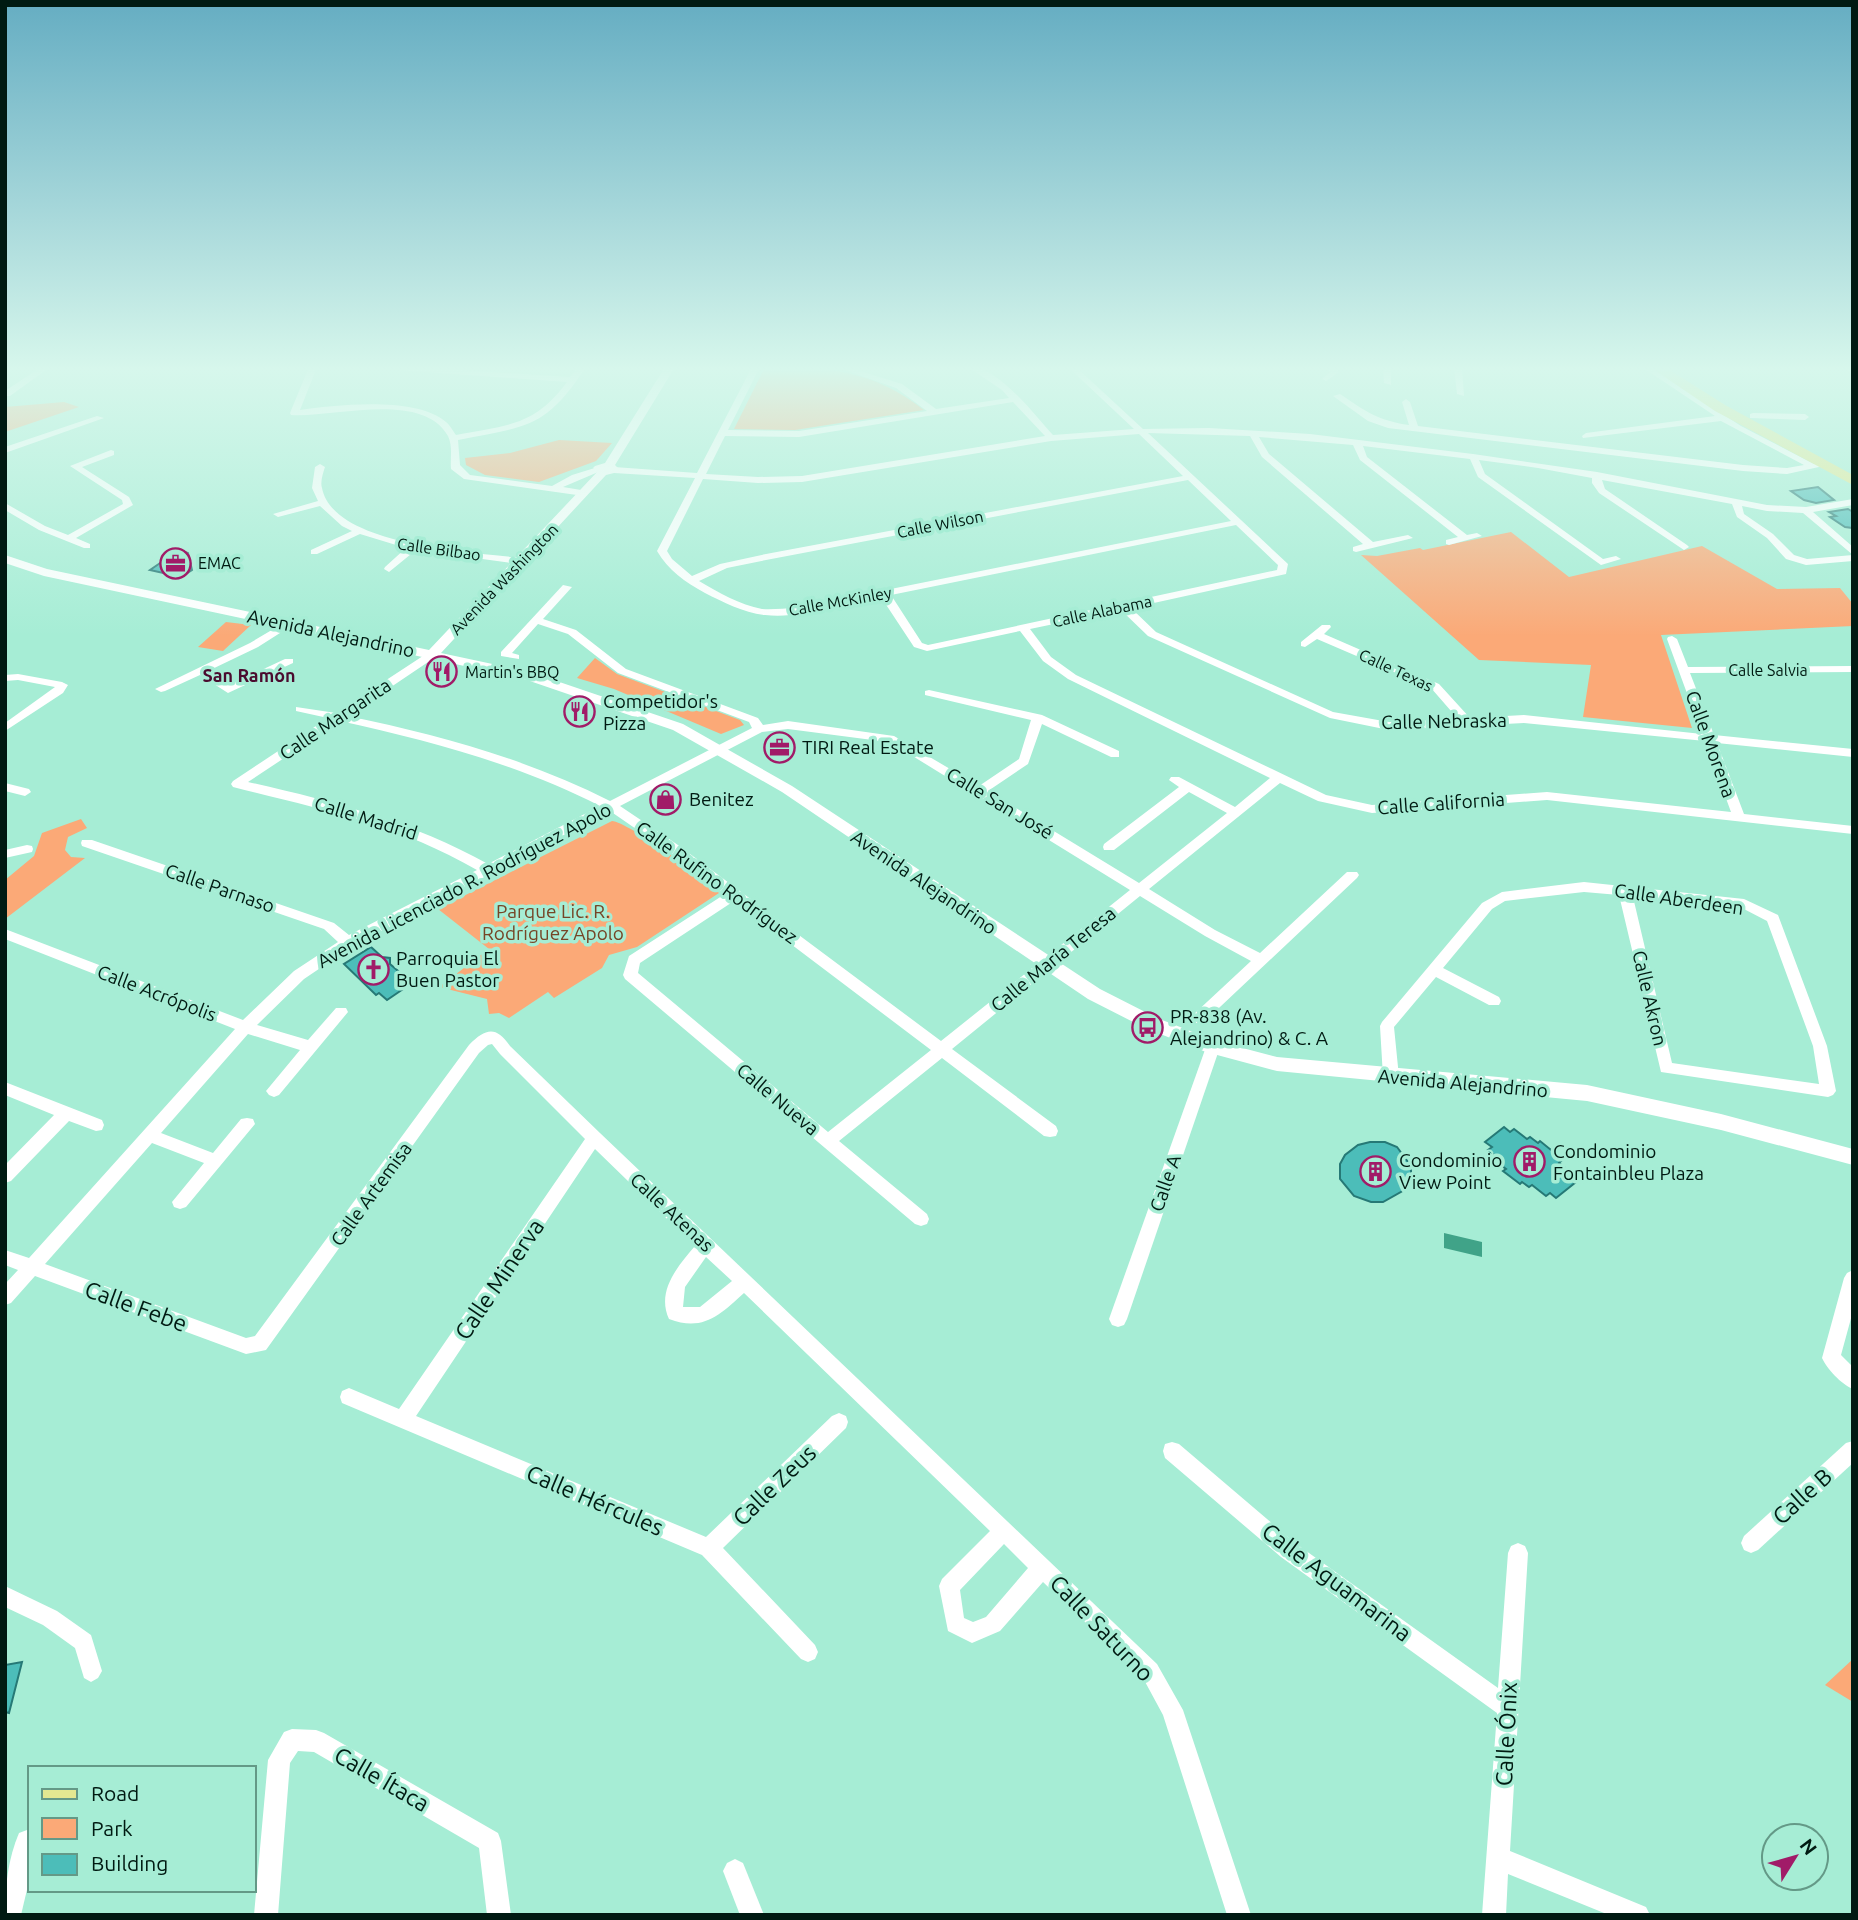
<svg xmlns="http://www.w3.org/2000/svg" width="1858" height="1920" font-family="Ubuntu,sans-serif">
  <rect width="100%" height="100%" fill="#a6edd5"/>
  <!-- green -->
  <g fill="#fba977">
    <path d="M765 367C828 367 873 370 924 410L795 430 734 429Z"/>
    <path d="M64 402 79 407 5 432V407Z"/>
    <path d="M559 440 612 443 596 461 539 482 485 475 466 465 465 458 510 453Z"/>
    <path d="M1511 532 1569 577 1702 546 1777 589 1840 588 1853 604V626L1661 635 1692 728 1583 717 1591 665 1479 660 1361 555 1377 556 1420 548 1423 550Z"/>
    <path d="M226 622 251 625 223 651 198 647Z"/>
    <path d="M595 658 617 674 740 720 744 725 721 734 614 689 577 678Z"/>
    <path d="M81 819 87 828 68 837 65 850 71 857 85 858 5 919V880L34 856 42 833Z"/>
    <path d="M612 821C628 822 708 880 719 893L637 947 609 955 602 968 554 998 548 992 509 1018 499 1013 489 1014 487 999 439 987 489 949 438 909Z"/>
    <path d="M1853 1659V1702L1825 1685Z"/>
  </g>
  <!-- water -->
  <path fill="#40a388" d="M1444 1233 1482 1242V1257L1444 1248Z"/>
  <!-- building -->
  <g fill="#4cbdb9" stroke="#267976" stroke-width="2">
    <path d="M1818 487 1834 500 1816 503 1804 500 1791 491Z"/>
    <path d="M1848 509 1853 512V528L1845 527 1830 517 1836 516 1829 512Z"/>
    <path d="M179 550 188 553 192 570 181 577 150 570Z"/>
    <path d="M371 947 382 957 390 958V964L412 983 387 1000 379 993 376 995 344 964Z"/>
    <path d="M1504 1127 1510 1132 1514 1129 1527 1139 1530 1137 1538 1143 1540 1141 1556 1154 1554 1155 1561 1161 1559 1163 1573 1174 1569 1177 1576 1182 1556 1198 1550 1193 1546 1196 1532 1185 1529 1187 1522 1182 1520 1184 1503 1171 1506 1169 1498 1163 1501 1160 1488 1150 1492 1147 1485 1142Z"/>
    <path d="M1370 1142H1385L1397 1147 1411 1166V1178L1406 1189 1383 1202H1371L1354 1196 1340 1179V1164L1345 1155 1358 1145Z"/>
    <path d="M22 1662 9 1713 5 1712V1665Z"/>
  </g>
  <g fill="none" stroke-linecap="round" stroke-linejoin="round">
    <!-- minor -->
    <g fill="#fff" fill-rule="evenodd">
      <path d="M41 367H50L10 396H5V391Z"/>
      <path d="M309 367H317L300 410C336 405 416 396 446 422 450 425 453 431 456 435 506 425 534 427 567 382L383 369 379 367H414L570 377 578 367H586C545 429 528 426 458 440L460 465 470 475 552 486 572 475 598 467 603 470 563 487 587 491V495L584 496 464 479 451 469C450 459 453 446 448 436 422 390 332 418 291 415L290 413Z"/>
      <path d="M752 367H760L728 430 799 431 927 411 896 388 836 367H847L902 384 936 409 1009 398 1002 390 968 367C998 365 1034 415 1053 435L1134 429 1068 367H1076L1143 429 1209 428 1310 434 1473 454 1597 472 1767 505 1806 507 1853 499V505L1813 512 1853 547V555L1803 513 1767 511 1742 506 1744 514 1773 534 1794 555 1807 559 1853 555V561L1806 565 1786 559 1767 538 1737 517 1732 504 1602 480 1605 489 1687 545 1689 547 1684 550 1599 493 1592 483V478L1538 468 1479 460 1485 474 1603 559 1616 556 1621 559 1601 565 1478 477 1470 459 1363 446 1367 457 1467 535 1477 533 1482 536 1449 545 1446 544V540L1458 537 1360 460 1353 445 1259 437 1269 454 1373 542 1408 535 1413 538 1356 552 1353 551V547L1363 544 1262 457 1250 436 1148 433 1288 564 1286 574 1131 608 1156 632 1333 712 1389 722 1458 719 1431 688 1317 639 1305 647 1301 646V642L1322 625H1330L1331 627 1324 634 1439 684 1470 718 1524 715 1702 734 1667 639 1668 637 1672 636 1677 639 1688 667 1853 666V672L1690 673 1714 735 1853 749V757L1717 743 1744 814 1853 826V834L1547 800 1372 813 1318 801 1280 783 1149 889 1215 930 1260 953 1347 872H1357L1359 875 1357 878 1203 1023H1193L1191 1019 1193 1015 1251 961 1205 936 1140 896 952 1049 1056 1126 1058 1131 1056 1136 1050 1137 1044 1136 942 1058 839 1141 927 1214 929 1219 927 1224 921 1226 915 1224 625 979 623 975 629 956 725 894 668 851 610 811 353 946 304 979 257 1025 308 1040 336 1008H346L348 1012 279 1095 274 1097 269 1095 266 1091 300 1050 248 1034 161 1133 213 1153 241 1119 247 1118 253 1119 255 1124 186 1207 180 1209 174 1207 172 1202 204 1163 152 1143 45 1264 246 1338 255 1336 469 1045C486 1028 496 1026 510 1046L600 1133 1157 1664 1183 1710 1251 1915H1227L1163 1715 1143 1678 1043 1582 1000 1631 972 1643 948 1631 939 1586 942 1579 990 1531 744 1293C720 1315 703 1332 669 1319 656 1291 678 1266 695 1246L595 1149 416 1416 706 1537 832 1416 839 1413 846 1416 848 1422 846 1428 723 1548 815 1645 818 1652 815 1659 808 1662 801 1659 702 1555 342 1403 340 1397 342 1391 349 1388 399 1409 585 1139 500 1054 492 1044 488 1045 479 1053 266 1350 246 1354 35 1276 11 1303 5 1305V1284L18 1270 5 1265V1250L29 1258 235 1029 5 939V929L243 1020 294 971 338 942 324 929 82 846 81 843 82 840H92L334 923 349 935 477 870C395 823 322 810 233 787L231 784 233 781 328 718 296 711V707L336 713 429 652H437V656L348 716C439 735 527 759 610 801L752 728 749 722 618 673 568 634 538 624 512 653 519 655V659L501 656V652L563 585 572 587 543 619 576 630 626 669 758 718 763 725 788 721 894 736 979 786 1019 759 1031 720 925 695V691L929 690 1042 715 1119 751V757H1111L1042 724 1028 764 988 791 1139 883 1227 813 1189 792 1114 850H1104L1103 847 1104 844 1179 787 1169 780 1171 777H1179L1235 807 1270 778 1068 679 1043 661 1020 631 927 651 914 647 881 597C846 604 801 619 765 615 744 613 723 602 705 593 685 582 668 570 657 551L695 478 614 473 609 470 614 467 697 473ZM1013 402 1045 436 802 476 758 477 706 474 725 436 799 437ZM1139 434 1183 476 766 554 720 564 692 576 672 559 667 551 703 479 758 483 802 482 1051 441ZM1188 480 1231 521 796 608C785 608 773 610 762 609 740 605 718 592 699 581L727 568 766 560ZM1236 525 1278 565 1277 570 928 645 922 643 891 595ZM1121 610 1148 636 1330 718 1389 730 1524 723 1705 741 1731 812 1547 792 1372 805 1326 795 1076 675 1051 657 1030 629ZM340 721C430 741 518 764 600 806L488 864C412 822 332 801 248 782ZM788 729 888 742 898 747 1130 890 941 1041 678 845 620 806 762 732ZM734 901 931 1050 828 1132 638 973 640 963ZM706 1257 732 1281 700 1307H683L685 1287ZM1004 1544 1028 1568 986 1617 973 1622 964 1618 960 1590Z"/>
      <path d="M1327 367H1335L1339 372 1326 381 1322 379 1330 372Z"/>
      <path d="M1383 367H1391V385L1384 383Z"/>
      <path d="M1454 367H1462L1464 396 1457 394Z"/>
      <path d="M1642 367H1651L1741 426 1814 464 1823 462 1828 465 1787 474 1743 471 1388 428 1368 421 1333 396 1340 394C1365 411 1379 421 1409 425L1402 402 1406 399 1410 402 1418 426 1743 465 1787 468 1804 465 1721 421 1583 438 1582 436 1586 433 1715 416Z"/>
      <path d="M1843 367H1852L1853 374Z"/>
      <path d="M1753 413 1805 414 1809 417 1805 420 1750 418V414Z"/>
      <path d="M97 416 104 418 5 453V447Z"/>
      <path d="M111 450 114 451V455L82 467 129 497 133 505 76 538 90 544V548H84L39 530 5 510V503L45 526 68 535 123 504 122 500 70 466Z"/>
      <path d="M320 464 325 467C323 473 320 482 322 488 333 546 473 552 520 558L525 561 520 564 416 550 389 572 384 569 385 567 406 548 360 534 317 554H311V550L352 531 342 526 320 506 278 517 273 514 318 501 312 488 315 467Z"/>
      <path d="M287 621 292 624 291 626 258 647 208 671 229 685 285 659H293V663L228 693 200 675 165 691 161 692 155 689 250 643Z"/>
      <path d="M18 674 62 682 68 685 63 693 5 731V723L55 687 18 680 5 681V675Z"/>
      <path d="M5 783 29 789 31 792 25 796 5 791Z"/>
      <path d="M27 845 32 846 33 849 32 852 5 858V850Z"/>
      <path d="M1584 882 1744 899 1778 915 1827 1046 1836 1091 1833 1095 1828 1097 1661 1072 1619 895 1584 892 1505 901 1492 909 1443 968 1499 997 1501 1001 1499 1005H1489L1436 977 1394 1027 1399 1077 1396 1081 1391 1083 1386 1081 1383 1077 1380 1026 1382 1022 1482 903 1502 892ZM1633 897 1742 908 1767 921 1813 1046 1819 1084 1672 1063Z"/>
      <path d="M1213 1041 1218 1043 1220 1047 1127 1319 1124 1325 1118 1327 1112 1325 1109 1319 1206 1047 1208 1043Z"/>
      <path d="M5 1082 102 1120 104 1125 102 1130 96 1131 69 1121 11 1181 5 1183V1165L54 1115 5 1095Z"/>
      <path d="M1853 1270V1311L1841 1355 1853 1367V1389C1841 1384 1827 1369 1822 1358L1844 1278 1847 1273Z"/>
      <path d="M1853 1441V1463L1758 1550 1751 1553 1744 1550 1741 1543 1744 1536 1846 1443Z"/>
      <path d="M1172 1442 1179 1444 1295 1543 1498 1688 1508 1553 1511 1546 1518 1543 1525 1546 1528 1553 1510 1851 1646 1907 1650 1915H1609L1508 1874 1506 1915H1482L1497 1713 1281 1557 1165 1458 1163 1451 1165 1444Z"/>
      <path d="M5 1586 57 1611 91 1635 102 1671 98 1678 91 1682 84 1678 75 1648 43 1625 5 1607Z"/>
      <path d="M292 1729 316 1730 324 1733 498 1833 501 1841 511 1915H487L479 1848 314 1752 298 1751 290 1763 278 1915H254L268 1760 284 1732Z"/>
      <path d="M27 1830 30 1831V1877L21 1915H5C5 1886 8 1859 19 1833Z"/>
      <path d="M735 1859 743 1863 764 1915H740L723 1871 727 1863Z"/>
    </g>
    <!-- tertiary -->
    <path fill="#fff" fill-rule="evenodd" d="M665 367H675L615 465 620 470 618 472 606 475 441 653 530 672 683 724 792 786 1100 989 1157 1018 1216 1041 1277 1057 1587 1085 1721 1114 1853 1149V1165L1721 1130 1587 1101 1277 1071 1206 1052 1145 1028 1088 999 782 792 673 730 521 678 44 576 5 563V555L47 569 429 650 598 471 593 468 595 466 605 463Z"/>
    <!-- primary -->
    <path fill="#e3e791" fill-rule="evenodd" d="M1650 367H1665L1725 405 1853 475V485L1715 411Z"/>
  </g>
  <!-- sky -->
  <linearGradient id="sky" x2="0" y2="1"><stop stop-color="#65adc2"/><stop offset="0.58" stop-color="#d7f7ec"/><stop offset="1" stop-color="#d7f7ec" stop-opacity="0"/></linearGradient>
  <rect width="1858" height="636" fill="url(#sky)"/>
  <!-- icons -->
  <defs>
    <symbol id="office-ring" viewBox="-11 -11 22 22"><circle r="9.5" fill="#a6edd5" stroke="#a11b68" stroke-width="1.5"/><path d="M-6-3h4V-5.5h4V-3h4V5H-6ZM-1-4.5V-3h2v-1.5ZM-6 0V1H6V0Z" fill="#a11b68"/></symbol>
    <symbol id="restaurant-ring" viewBox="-11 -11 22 22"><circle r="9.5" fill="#a6edd5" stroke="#a11b68" stroke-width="1.5"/><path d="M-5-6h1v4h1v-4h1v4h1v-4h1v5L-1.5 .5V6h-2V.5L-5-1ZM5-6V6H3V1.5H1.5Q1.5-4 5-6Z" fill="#a11b68"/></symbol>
    <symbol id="shop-ring" viewBox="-11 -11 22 22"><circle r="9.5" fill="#a6edd5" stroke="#a11b68" stroke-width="1.5"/><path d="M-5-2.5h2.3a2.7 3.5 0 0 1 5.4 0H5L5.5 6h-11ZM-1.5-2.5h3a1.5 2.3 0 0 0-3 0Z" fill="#a11b68"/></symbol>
    <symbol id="church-ring" viewBox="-11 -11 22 22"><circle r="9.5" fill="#a6edd5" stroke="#a11b68" stroke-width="1.5"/><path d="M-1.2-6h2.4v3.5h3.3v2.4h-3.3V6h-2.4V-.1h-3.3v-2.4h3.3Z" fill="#a11b68"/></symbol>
    <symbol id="bus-ring" viewBox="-11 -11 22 22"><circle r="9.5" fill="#a6edd5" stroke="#a11b68" stroke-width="1.5"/><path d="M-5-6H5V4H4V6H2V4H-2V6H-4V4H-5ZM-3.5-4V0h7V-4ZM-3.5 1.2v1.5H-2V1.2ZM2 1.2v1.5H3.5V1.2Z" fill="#a11b68"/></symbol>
    <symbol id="building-ring" viewBox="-11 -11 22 22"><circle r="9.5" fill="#a6edd5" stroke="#a11b68" stroke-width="1.5"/><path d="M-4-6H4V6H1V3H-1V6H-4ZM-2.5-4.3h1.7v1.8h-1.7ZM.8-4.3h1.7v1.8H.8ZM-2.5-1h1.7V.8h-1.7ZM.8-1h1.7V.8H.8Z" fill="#a11b68"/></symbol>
  </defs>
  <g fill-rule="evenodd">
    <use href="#office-ring" x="158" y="546" width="35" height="35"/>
    <use href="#restaurant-ring" x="424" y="654" width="35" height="35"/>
    <use href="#restaurant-ring" x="562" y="694" width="35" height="35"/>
    <use href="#office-ring" x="762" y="730" width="35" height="35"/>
    <use href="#shop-ring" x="648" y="782" width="35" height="35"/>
    <use href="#church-ring" x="356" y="952" width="35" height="35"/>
    <use href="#bus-ring" x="1130" y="1010" width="35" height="35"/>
    <use href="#building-ring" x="1512" y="1144" width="35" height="35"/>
    <use href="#building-ring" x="1358" y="1154" width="35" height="35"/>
  </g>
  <g text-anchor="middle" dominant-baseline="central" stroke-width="7" stroke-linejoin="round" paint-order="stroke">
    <!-- far-street labels -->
    <g font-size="16" fill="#001a12" stroke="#a6edd5">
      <text transform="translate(940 524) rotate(-11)">Calle Wilson</text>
      <text transform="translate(439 549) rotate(8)">Calle Bilbao</text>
      <text transform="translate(504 579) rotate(-46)">Avenida Washington</text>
      <text transform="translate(840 601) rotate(-10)">Calle McKinley</text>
      <text transform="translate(1102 611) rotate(-12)">Calle Alabama</text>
      <text transform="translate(1396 670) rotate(25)">Calle Texas</text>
      <text x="1768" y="670">Calle Salvia</text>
    </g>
    <!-- far-poi labels -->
    <g font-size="16" fill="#001a12" stroke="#a6edd5" text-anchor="start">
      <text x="198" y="563">EMAC</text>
      <text x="465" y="672">Martin's BBQ</text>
    </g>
    <!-- far-neighbourhood labels -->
    <g font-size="18" font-weight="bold" fill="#4a0b2e" stroke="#a6edd5">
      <text x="249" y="675">San Ramón</text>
    </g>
    <!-- street labels -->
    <g font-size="19" fill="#001a12" stroke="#a6edd5">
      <text transform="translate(331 633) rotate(12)">Avenida Alejandrino</text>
      <text transform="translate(335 719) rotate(-34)">Calle Margarita</text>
      <text transform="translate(1444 721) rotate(-1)">Calle Nebraska</text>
      <text transform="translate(1711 744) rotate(70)">Calle Morena</text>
      <text transform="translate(1000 803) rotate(31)">Calle San José</text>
      <text transform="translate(1441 803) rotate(-4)">Calle California</text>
      <text transform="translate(366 818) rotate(17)">Calle Madrid</text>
      <text transform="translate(717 882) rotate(36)">Calle Rufino Rodríguez</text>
      <text transform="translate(924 882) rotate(34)">Avenida Alejandrino</text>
      <text transform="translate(464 885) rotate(-28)">Avenida Licenciado R. Rodríguez Apolo</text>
      <text transform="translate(220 888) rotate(19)">Calle Parnaso</text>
      <text transform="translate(1679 899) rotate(8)">Calle Aberdeen</text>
      <text transform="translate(1053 959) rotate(-39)">Calle María Teresa</text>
      <text transform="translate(157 993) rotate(21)">Calle Acrópolis</text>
      <text transform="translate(1650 998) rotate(77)">Calle Akron</text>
      <text transform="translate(1463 1083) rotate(5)">Avenida Alejandrino</text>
      <text transform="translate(778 1099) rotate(40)">Calle Nueva</text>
      <text transform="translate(1165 1183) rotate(-71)">Calle A</text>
      <text transform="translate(371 1194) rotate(-54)">Calle Artemisa</text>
      <text transform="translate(672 1212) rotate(43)">Calle Atenas</text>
    </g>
    <!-- poi labels -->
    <g font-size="19" fill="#001a12" stroke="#a6edd5" text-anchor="start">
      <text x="603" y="701">Competidor's<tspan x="603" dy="22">Pizza</tspan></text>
      <text x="802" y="747">TIRI Real Estate</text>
      <text x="689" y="799">Benitez</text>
      <text x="396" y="958">Parroquia El<tspan x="396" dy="22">Buen Pastor</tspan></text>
      <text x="1170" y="1016">PR-838 (Av.<tspan x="1170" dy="22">Alejandrino) &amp; C. A</tspan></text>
      <text x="1553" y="1151">Condominio<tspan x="1553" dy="22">Fontainbleu Plaza</tspan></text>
      <text x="1399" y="1160">Condominio<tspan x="1399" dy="22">View Point</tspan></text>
    </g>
    <!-- park labels -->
    <g font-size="19" fill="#754526" stroke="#a6edd5">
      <text x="553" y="911">Parque Lic. R.<tspan x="553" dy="22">Rodríguez Apolo</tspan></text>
    </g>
    <!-- near-street labels -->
    <g font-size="23" fill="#001a12" stroke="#a6edd5">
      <text transform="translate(499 1279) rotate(-56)">Calle Minerva</text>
      <text transform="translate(136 1306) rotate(20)">Calle Febe</text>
      <text transform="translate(774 1485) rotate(-44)">Calle Zeus</text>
      <text transform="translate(1802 1496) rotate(-42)">Calle B</text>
      <text transform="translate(595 1500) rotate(23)">Calle Hércules</text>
      <text transform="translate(1337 1582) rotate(37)">Calle Aguamarina</text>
      <text transform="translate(1102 1628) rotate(46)">Calle Saturno</text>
      <text transform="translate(1506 1734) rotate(-87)">Calle Ónix</text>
      <text transform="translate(382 1779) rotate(30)">Calle Ítaca</text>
    </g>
  </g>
  <!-- border -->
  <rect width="1858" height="1920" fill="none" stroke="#001a12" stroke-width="14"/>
  <!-- legend -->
  <rect x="28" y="1766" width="228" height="126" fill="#a6edd5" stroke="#649987" stroke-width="2"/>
  <rect x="42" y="1789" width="35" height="10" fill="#e3e791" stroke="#649987" stroke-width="2"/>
  <text x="91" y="1801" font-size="21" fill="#001a12">Road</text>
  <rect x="42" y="1818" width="35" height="21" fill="#fba977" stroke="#649987" stroke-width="2"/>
  <text x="91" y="1836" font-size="21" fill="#001a12">Park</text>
  <rect x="42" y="1854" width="35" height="21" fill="#4cbdb9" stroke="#649987" stroke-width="2"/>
  <text x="91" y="1871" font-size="21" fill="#001a12">Building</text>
  <!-- north arrow -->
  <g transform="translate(1795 1857) rotate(53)"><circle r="33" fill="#a6edd5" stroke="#649987" stroke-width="2"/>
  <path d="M0-5L12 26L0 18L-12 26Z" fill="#a11b68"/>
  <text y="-10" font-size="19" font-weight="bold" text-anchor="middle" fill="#001a12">N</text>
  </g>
</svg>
